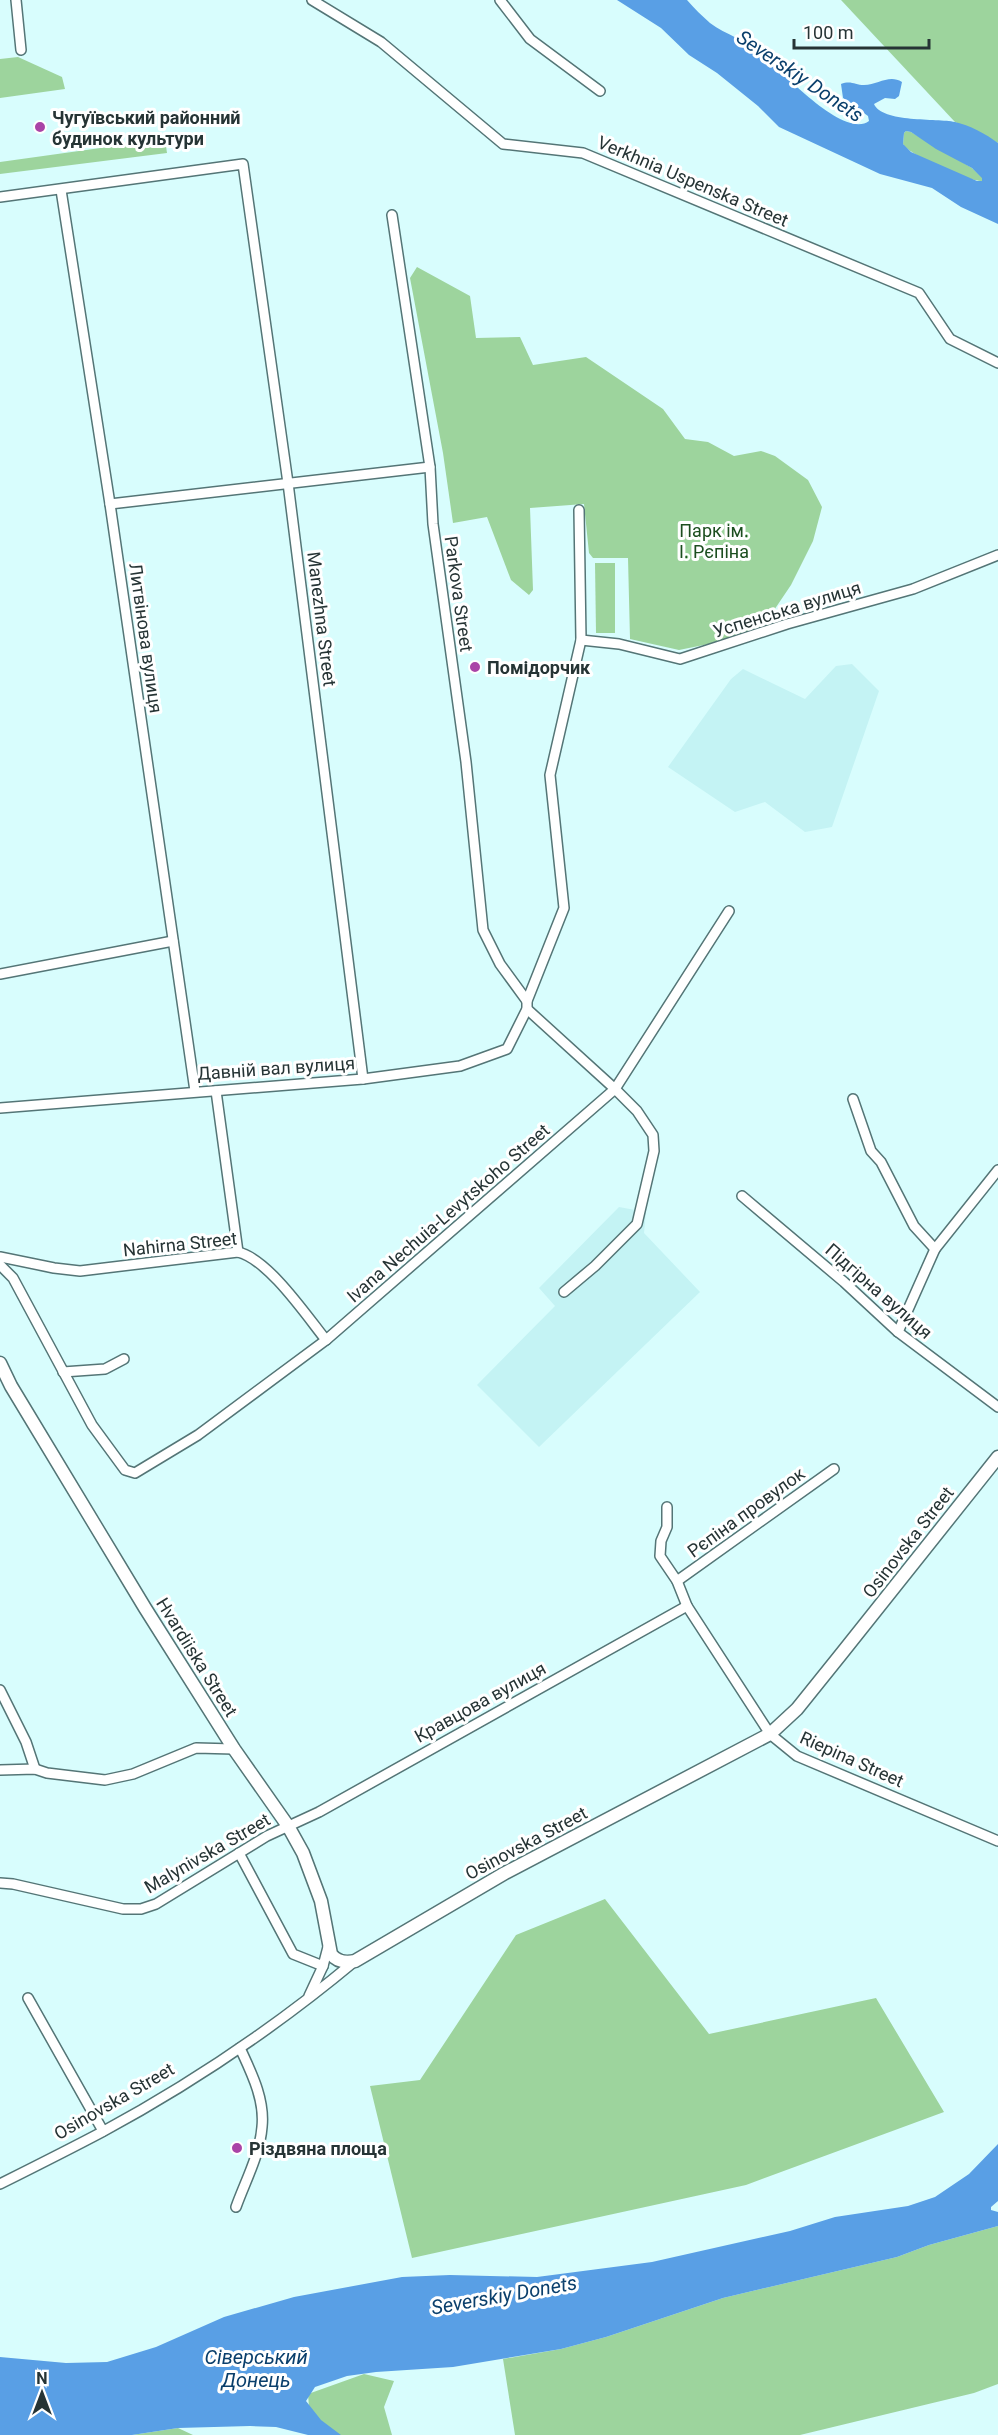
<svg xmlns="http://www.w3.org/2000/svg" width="998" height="2435" font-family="Roboto,sans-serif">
  <rect width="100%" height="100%" fill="#d8fdfd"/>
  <!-- built -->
  <g fill="#c4f3f4">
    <path d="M852 664 879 691 832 827 805 832 765 802 735 812 668 767 731 679 743 669 805 699 836 666Z"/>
    <path d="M619 1207 646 1212 644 1233 700 1292 539 1447 477 1385 555 1306 539 1288Z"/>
  </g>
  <!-- green -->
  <g fill="#9dd49d">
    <path d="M841 0H998V143L955 122Z"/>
    <path d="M18 57 62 77 65 89 0 98V59Z"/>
    <path d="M906 131 911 132 972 168 983 178 982 181C967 181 910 156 903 144L904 133Z"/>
    <path d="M165 139 167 153 0 174V162Z"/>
    <path d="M417 267 470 296 476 338 520 337 533 365 586 357 663 409 685 439 708 442 734 456 761 451 775 456 808 480 822 507 813 541 791 585 758 634 679 650 630 639 628 558H593L589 553 584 504 530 508 533 590 529 595 511 580 487 517 453 523 443 453 410 278Z"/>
    <path d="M595 563H615V633H596Z"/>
    <path d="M605 1899 709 2034 876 1998 944 2112 746 2185 412 2258 370 2086 420 2080 516 1935Z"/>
    <path d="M998 2226V2384L974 2393 800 2435H515L503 2359 561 2349 606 2337 723 2298 897 2257 929 2245Z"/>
    <path d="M364 2374 394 2381 384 2407 392 2435H325L309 2407 308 2394Z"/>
    <path d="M178 2428 193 2435H132Z"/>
  </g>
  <!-- water -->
  <g fill="#599fe5" fill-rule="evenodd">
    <path d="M617 0H687C694 8 702 16 710 23 726 35 746 40 762 53 780 70 844 140 869 121L868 116 843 98 841 84C851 80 855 85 864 85 878 85 889 74 902 82L899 96 895 99 885 98 874 104C882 123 937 118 955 122 969 125 986 134 998 143V224L961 207 932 188 880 174 779 127 758 106 717 73 689 55 661 28ZM906 131 911 132 936 149 972 168 982 178V181H977L911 152 903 144 904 133Z"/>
    <path d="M998 2144V2201L991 2207V2210L998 2212V2226L929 2245 897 2257 723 2298 606 2337 561 2349 453 2367 376 2372 347 2376 315 2387 306 2401 321 2420 341 2435H308L276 2427 250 2426 178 2428 132 2435H0V2357L66 2363 107 2362 156 2347 224 2317 294 2297 402 2277 450 2275 537 2277 652 2262 790 2231 835 2217 908 2206 935 2197 969 2174Z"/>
  </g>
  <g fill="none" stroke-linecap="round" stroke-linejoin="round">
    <defs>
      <g id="minor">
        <path d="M16 0 21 50"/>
        <path d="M312 0 381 42 503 144 583 153 919 293 950 339 998 363"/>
        <path d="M500 0 530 39 600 91"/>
        <path d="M61 190 110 504 195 1091"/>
        <path d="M0 197 243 164 288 483 363 1079"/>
        <path d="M392 215 430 467 433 524 466 762 483 930 500 964 527 1001"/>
        <path d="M110 504 430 467"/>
        <path d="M581 640 619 644 680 659 787 624 913 589 998 555"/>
        <path d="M0 974 173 941"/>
        <path d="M527 1009 615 1089 637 1111 653 1135 654 1151 637 1224 595 1266 564 1292"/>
        <path d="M216 1091 238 1252"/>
        <path d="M853 1099 871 1151 881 1162 914 1226 935 1249"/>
        <path d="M0 1108 363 1079 460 1066 507 1049 527 1009V1001L564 908 550 775 581 640 579 510"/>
        <path d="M742 1196 844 1282 898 1332 998 1407"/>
        <path d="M0 1257 54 1268 80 1271 238 1252C268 1259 306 1315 326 1340"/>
        <path d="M0 1265 13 1278 92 1425 125 1470 135 1473 140 1470 198 1435 326 1340 615 1089 729 911"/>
        <path d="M898 1332 935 1249 998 1170"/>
        <path d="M63 1372 105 1369 124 1359"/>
        <path d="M667 1507V1527L661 1541 660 1556 677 1581 687 1606 770 1734 797 1756 998 1841"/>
        <path d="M677 1581 834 1469"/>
        <path d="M0 1690 26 1742 35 1769"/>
        <path d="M0 1770 35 1769 47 1773 105 1780 133 1774 196 1748 234 1749"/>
        <path d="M239 1853 293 1954 323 1966"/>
        <path d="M0 1883 13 1884 123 1909H141L156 1904 267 1836 319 1812 687 1606"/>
        <path d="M309 1996 323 1966 328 1947"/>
        <path d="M28 1998 103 2131"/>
        <path d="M0 2184C34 2167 68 2150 102 2132 191 2084 277 2026 355 1961"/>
        <path d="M236 2207C245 2182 260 2154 262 2127 265 2099 251 2072 240 2048"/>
      </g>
      <path id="major" d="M0 1363 11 1386 145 1608 234 1749 288 1826 303 1853 321 1901 331 1954C337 1962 345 1963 355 1961L505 1873 770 1734 797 1709 842 1653 998 1457"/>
    </defs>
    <!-- minor casing -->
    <use href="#minor" stroke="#547576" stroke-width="12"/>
    <!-- major casing -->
    <use href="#major" stroke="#547576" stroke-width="15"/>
    <!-- minor -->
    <use href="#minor" stroke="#fff" stroke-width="9"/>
    <!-- major -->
    <use href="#major" stroke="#fff" stroke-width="12"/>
  </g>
  <!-- markers -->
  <g fill="#aa44a7" stroke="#fff" stroke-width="2">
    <circle cx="40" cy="127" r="6"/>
    <circle cx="475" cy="667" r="6"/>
    <circle cx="237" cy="2148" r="6"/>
  </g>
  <g text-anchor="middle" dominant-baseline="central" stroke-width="6" stroke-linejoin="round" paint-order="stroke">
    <!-- poi labels -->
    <g font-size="18" font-weight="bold" fill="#263435" stroke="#fff" text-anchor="start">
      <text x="52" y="117">Чугуївський районний<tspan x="52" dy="21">будинок культури</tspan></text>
      <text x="487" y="667">Помідорчик</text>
      <text x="249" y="2148">Різдвяна площа</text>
    </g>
    <!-- street labels -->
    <g font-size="18" fill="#263435" stroke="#fff">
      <text transform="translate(693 181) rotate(23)">Verkhnia Uspenska Street</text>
      <text transform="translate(459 594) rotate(82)">Parkova Street</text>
      <text transform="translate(787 609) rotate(-17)">Успенська вулиця</text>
      <text transform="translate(322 619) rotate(83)">Manezhna Street</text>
      <text transform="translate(146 638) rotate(82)">Литвінова вулиця</text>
      <text transform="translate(276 1068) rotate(-4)">Давній вал вулиця</text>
      <text transform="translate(448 1213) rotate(-41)">Ivana Nechuia-Levytskoho Street</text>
      <text transform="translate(180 1244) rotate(-6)">Nahirna Street</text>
      <text transform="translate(879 1291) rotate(41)">Підгірна вулиця</text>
      <text transform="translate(746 1512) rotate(-36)">Рєпіна провулок</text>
      <text transform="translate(908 1542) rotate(-52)">Osinovska Street</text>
      <text transform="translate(197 1657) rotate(58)">Hvardiiska Street</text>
      <text transform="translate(480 1702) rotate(-29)">Кравцова вулиця</text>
      <text transform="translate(852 1759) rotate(24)">Riepina Street</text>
      <text transform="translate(526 1843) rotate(-28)">Osinovska Street</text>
      <text transform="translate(207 1853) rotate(-30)">Malynivska Street</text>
      <text transform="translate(114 2101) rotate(-30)">Osinovska Street</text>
    </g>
    <!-- park labels -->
    <g font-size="18" fill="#1c4e1f" stroke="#fff">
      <text x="714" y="530">Парк ім.<tspan x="714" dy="21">І. Рєпіна</tspan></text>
    </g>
    <!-- water labels -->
    <g font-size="20" font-style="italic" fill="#0a3f6c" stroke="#fff">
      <text transform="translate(800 76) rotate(34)">Severskiy Donets</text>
      <text transform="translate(504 2295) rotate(-10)">Severskiy Donets</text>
      <text x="256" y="2357">Сіверський<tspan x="256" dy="23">Донець</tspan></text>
    </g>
  </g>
  <!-- north arrow -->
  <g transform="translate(42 2393)" stroke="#ffffff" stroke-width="4.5" paint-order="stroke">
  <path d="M0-4.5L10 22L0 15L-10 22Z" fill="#263435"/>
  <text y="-9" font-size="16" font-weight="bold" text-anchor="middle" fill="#263435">N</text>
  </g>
  <!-- scale -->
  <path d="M794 39v9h135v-9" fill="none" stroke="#263435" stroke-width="3"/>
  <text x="803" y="39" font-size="18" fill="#263435" stroke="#ffffff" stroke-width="4.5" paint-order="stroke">100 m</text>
</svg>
